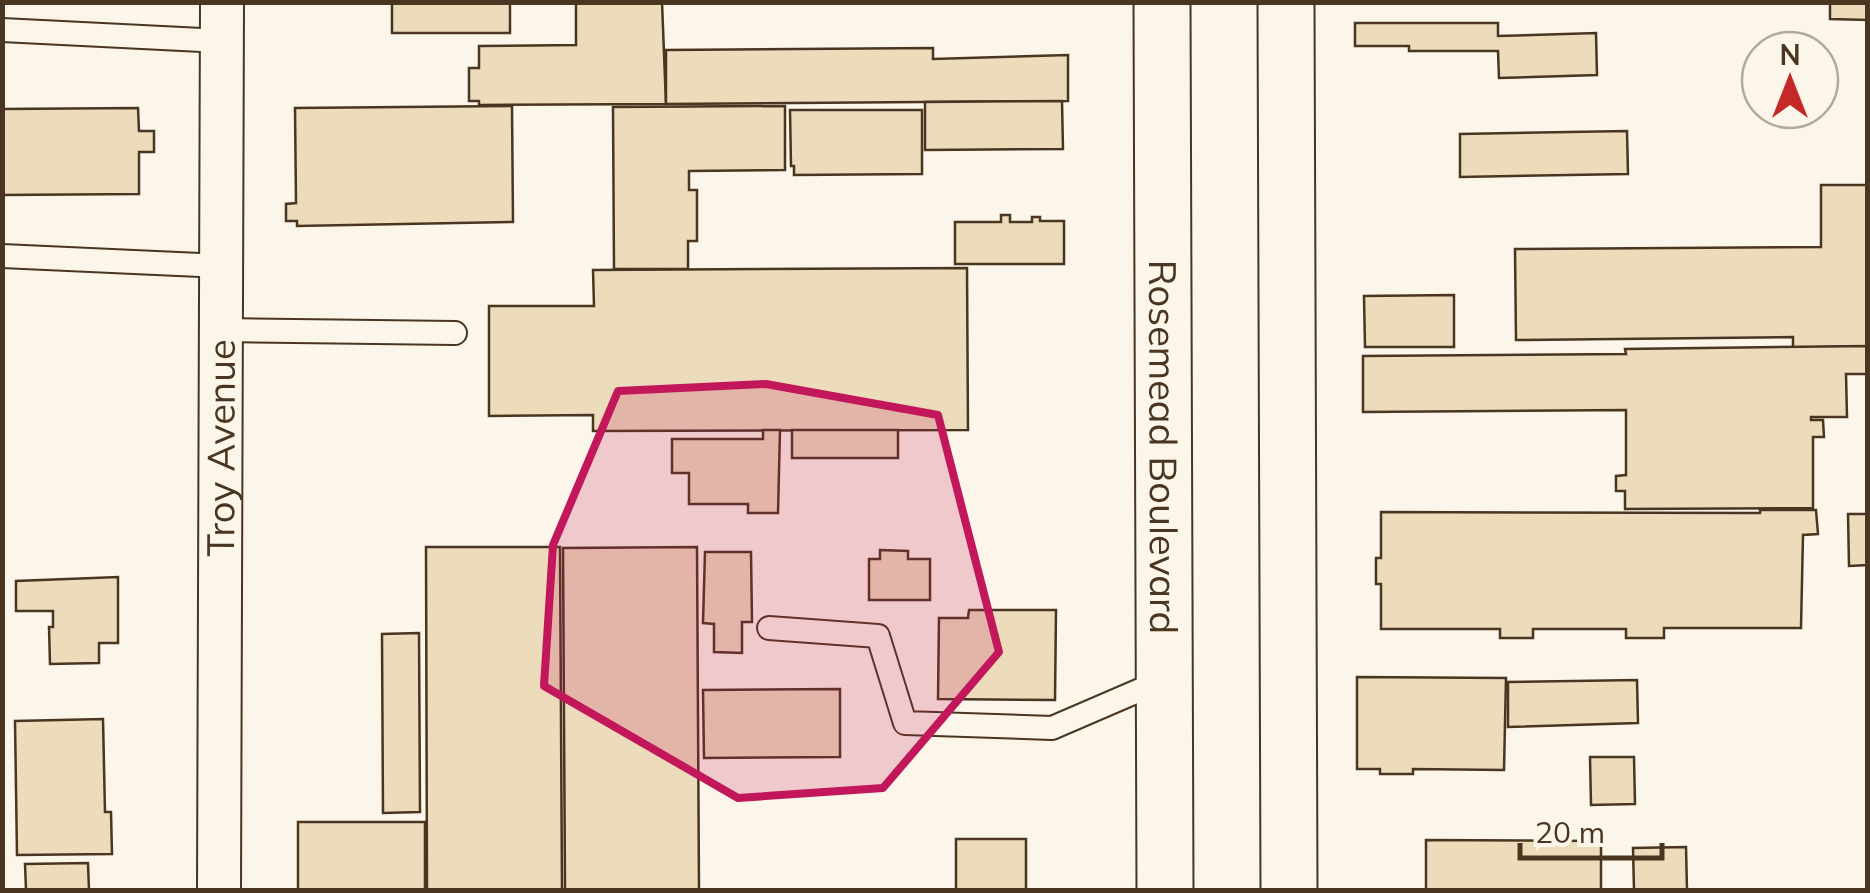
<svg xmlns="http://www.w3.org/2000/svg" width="1870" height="893" font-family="Mulish,sans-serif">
  <rect width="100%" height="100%" fill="#fbf6e9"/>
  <!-- building -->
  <g fill="#ecdcbc" stroke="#4a3520" stroke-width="2.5">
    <rect x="392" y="2" width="118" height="31"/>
    <path d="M576 2H662L666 104 479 105V101H469V68H479V46L576 45Z"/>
    <path d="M1830 2H1868V20L1830 19Z"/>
    <path d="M1355 23H1498V36L1596 33 1597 75 1499 78 1498 51H1409V46H1355Z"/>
    <path d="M933 48V59L1068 55V101L666 104V50Z"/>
    <path d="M1062 101 1063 149 925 150V102Z"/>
    <path d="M512 106 513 222 297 226V221H286V204L296 203 295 108Z"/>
    <path d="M785 106V170L689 171V190H697V241H688V269H614L613 107Z"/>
    <path d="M138 108 139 131H154V152H139V194L2 195V109Z"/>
    <path d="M790 110H922V174L794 175V166H791Z"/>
    <path d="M1627 131 1628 174 1460 177V134Z"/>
    <path d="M1821 185H1868V346L1793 348V337L1516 340 1515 249 1821 247Z"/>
    <path d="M1001 215H1010V222H1032V217H1040V221H1064V264H955V222H1001Z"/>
    <path d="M967 268 968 430 593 431V415L489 416V306H594L593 270Z"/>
    <path d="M1454 295V347H1365L1364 296Z"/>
    <path d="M1868 346V374H1846L1847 417H1811V420H1823L1824 437H1813V508L1625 509V491H1616V476L1626 475V410L1363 412V356L1626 354 1625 349Z"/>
    <path d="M763 430H780L778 513H748V504H689V473H672V439H763Z"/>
    <rect x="792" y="430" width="106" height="28"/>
    <path d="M1760 510H1816L1818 534 1803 535 1801 628H1664V638H1626V629H1533V638H1500V629H1381V584H1376V558H1381V512L1760 513Z"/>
    <path d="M1848 514H1867L1868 565 1849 566Z"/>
    <path d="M426 547H560L562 890H427Z"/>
    <path d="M697 547 699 890H565L563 548Z"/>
    <path d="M880 550 908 551V559H930V600H869V559H880Z"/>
    <path d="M705 552H751L752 622H742V653L714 652V624L703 623Z"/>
    <path d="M118 577V643H99V663L50 664 49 627H53V611H16V581Z"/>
    <path d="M969 610H1056L1055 700 938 699 939 618H968Z"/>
    <path d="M419 633 420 812 383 813 382 634Z"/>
    <path d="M1357 677 1506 678 1504 770 1413 769V774H1380V769H1357Z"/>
    <path d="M1637 680 1638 723 1508 727V682Z"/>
    <path d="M840 689V757L704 758 703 690Z"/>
    <path d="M103 719 105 812H111L112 854 17 855 15 721Z"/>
    <path d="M1590 757H1634L1635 804 1591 805Z"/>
    <rect x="298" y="822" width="127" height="68"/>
    <rect x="956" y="839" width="70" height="51"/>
    <path d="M1426 840 1601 841V890H1426Z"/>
    <path d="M1686 847 1687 890H1634L1633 848Z"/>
    <path d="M88 863 89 890H26L25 864Z"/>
  </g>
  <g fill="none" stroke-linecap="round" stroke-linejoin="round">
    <defs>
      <g id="lane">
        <path d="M2 30 222 41"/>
        <path d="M2 256 222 266"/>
        <path d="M222 330 455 333"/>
        <path d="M769 628 878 636 905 723 1052 728 1161 681"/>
      </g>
      <g id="street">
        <path id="s1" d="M219 890 222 2"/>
      </g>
      <g id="primary">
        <path id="s2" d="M1162 2 1165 890"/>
        <path d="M1286 2 1289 890"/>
      </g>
    </defs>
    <!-- lane casing -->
    <use href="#lane" stroke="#4a3520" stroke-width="26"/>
    <!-- street casing -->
    <use href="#street" stroke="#4a3520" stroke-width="46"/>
    <!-- primary casing -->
    <use href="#primary" stroke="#4a3520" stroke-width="59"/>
    <!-- lane -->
    <use href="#lane" stroke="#fbf6e9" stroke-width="22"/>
    <!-- street -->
    <use href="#street" stroke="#fbf6e9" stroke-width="42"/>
    <!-- primary -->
    <use href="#primary" stroke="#fbf6e9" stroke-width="55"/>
  </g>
  <!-- marked area -->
  <path fill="#c2185b" fill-opacity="0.2" stroke="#c2185b" stroke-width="8" stroke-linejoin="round" d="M766 384 938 415 999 652 883 788 738 798 544 686 553 545 618 391Z"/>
  <g text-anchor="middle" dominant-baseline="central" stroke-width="8" stroke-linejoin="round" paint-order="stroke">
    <!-- street labels -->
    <g font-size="38" fill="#4a3520" stroke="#fbf6e9">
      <text stroke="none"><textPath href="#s1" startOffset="442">Troy Avenue</textPath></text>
      <text stroke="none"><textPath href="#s2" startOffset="445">Rosemead Boulevard</textPath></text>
    </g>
  </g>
  <!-- border -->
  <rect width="1870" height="893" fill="none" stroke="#4a3520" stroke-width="10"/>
  <!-- north arrow -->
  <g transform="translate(1790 80)"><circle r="48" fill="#fbf6e9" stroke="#b4a999" stroke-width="2.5"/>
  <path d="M0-8L18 38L0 25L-18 38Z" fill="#c62828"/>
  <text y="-15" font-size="28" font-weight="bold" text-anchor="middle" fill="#4a3520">N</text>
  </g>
  <!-- scale -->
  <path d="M1520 843v15h142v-15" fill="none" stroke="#4a3520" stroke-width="5"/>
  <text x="1535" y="843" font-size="30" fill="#4a3520" stroke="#fbf6e9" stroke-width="8" paint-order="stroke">20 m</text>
</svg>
